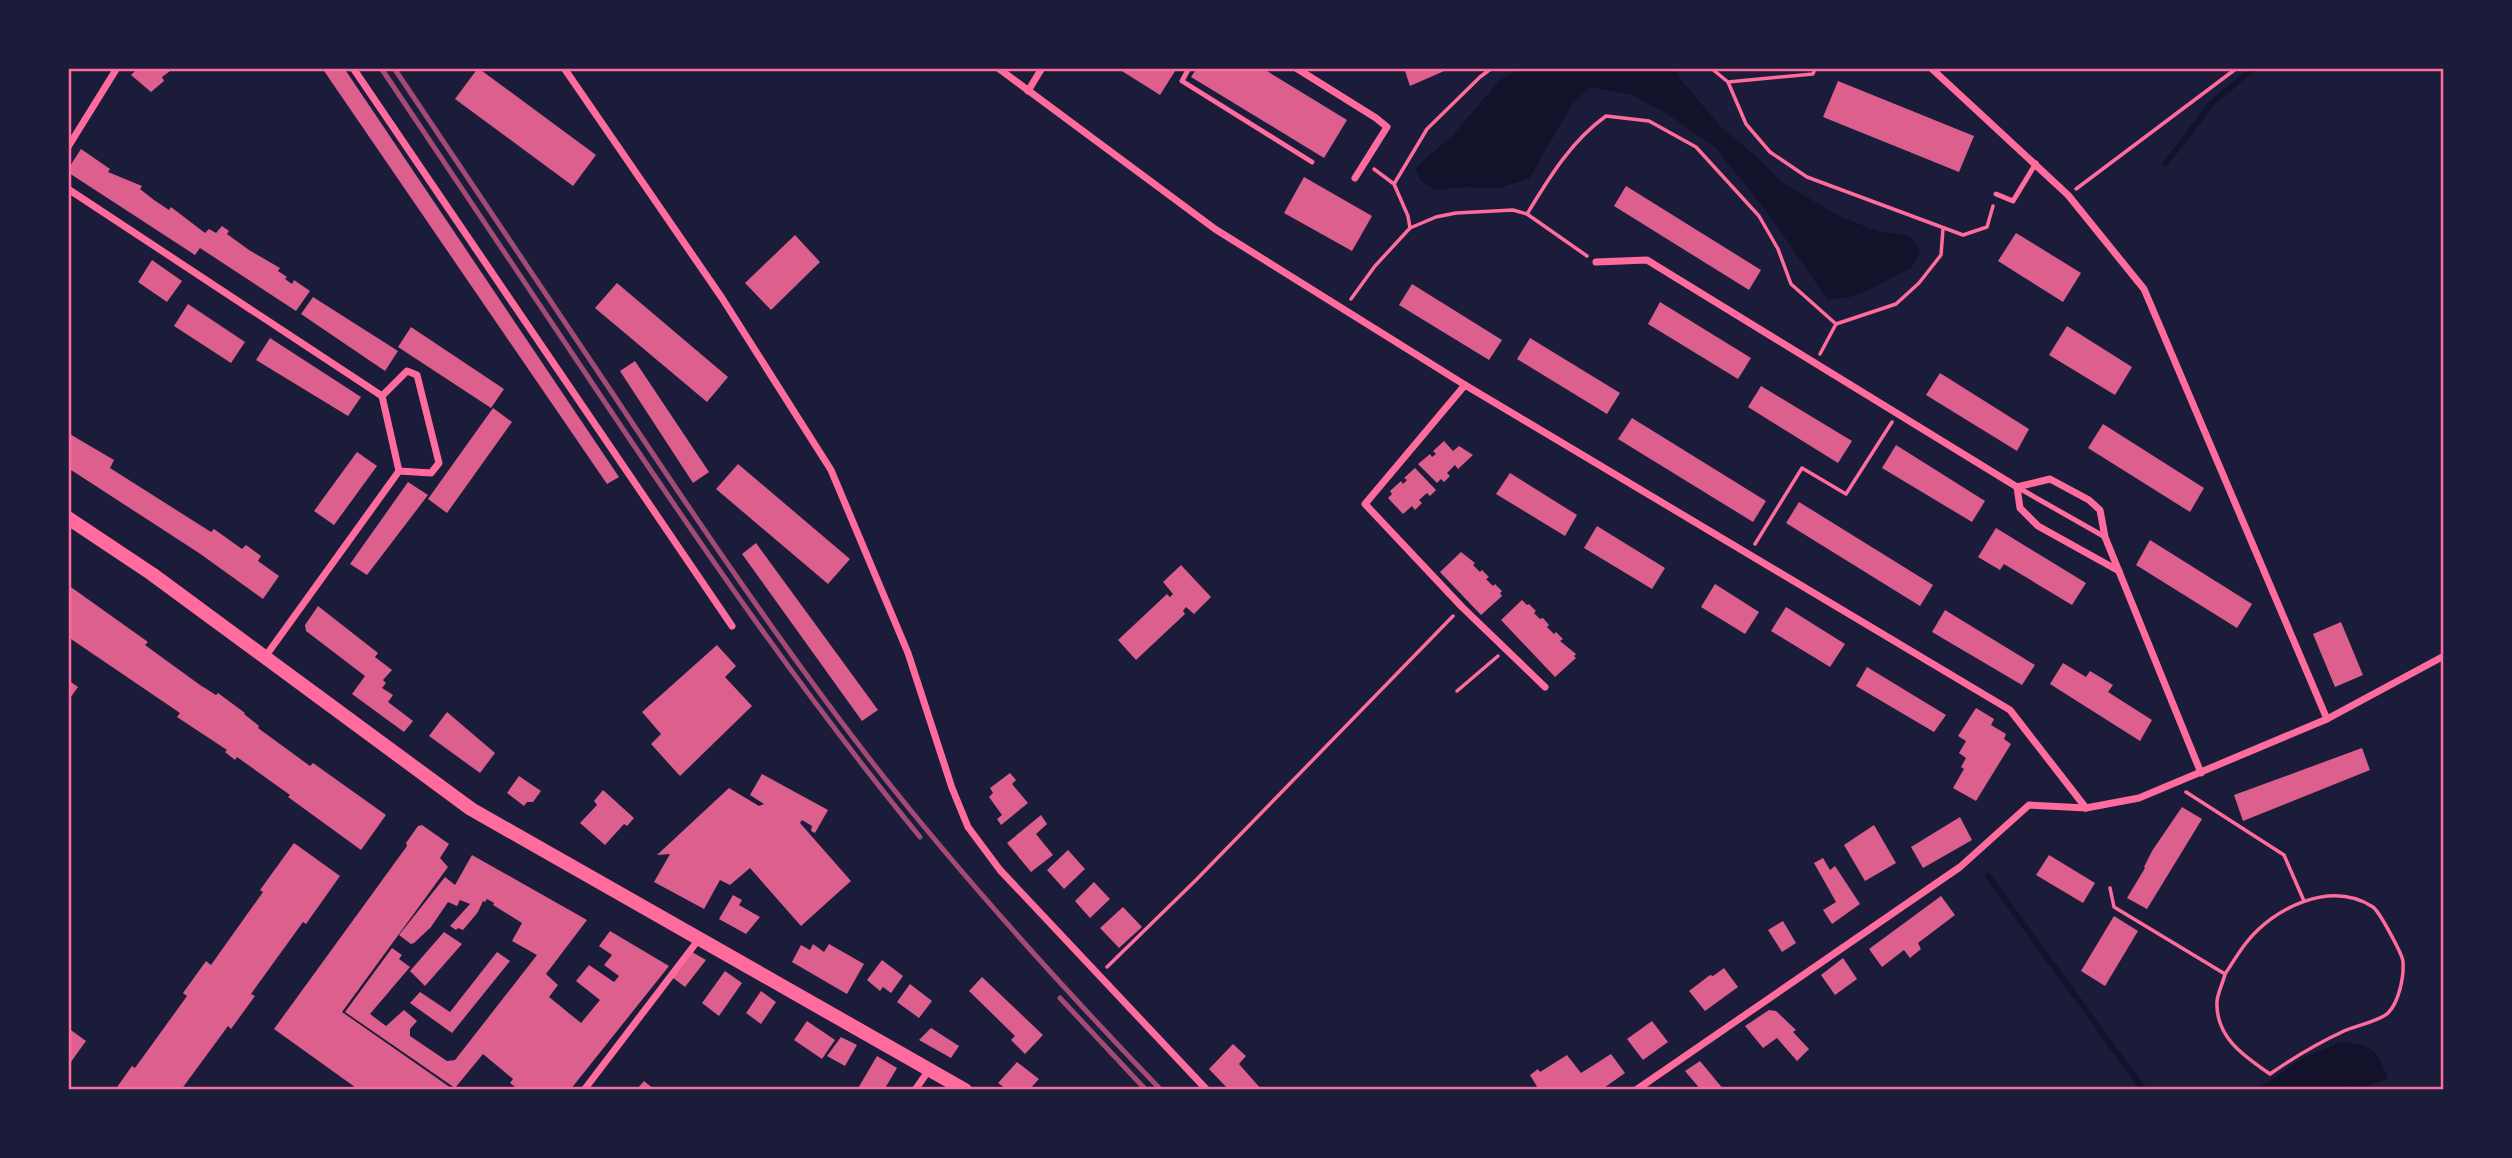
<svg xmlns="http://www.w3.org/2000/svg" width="2512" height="1158" font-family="'Crimson Pro',serif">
  <rect width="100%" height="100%" fill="#1b1b3a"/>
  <!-- water -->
  <g fill="#12122b">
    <path d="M1520 68H1676L1682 81 1721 127 1758 158 1780 181 1837 215 1877 231 1910 236 1920 251 1912 267 1871 289 1850 297 1828 300 1767 212 1715 147 1667 114 1633 95 1590 87 1571 106 1529 179 1498 188 1465 187 1435 190 1420 180 1416 167 1453 135 1500 80Z"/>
    <path d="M2341 1042C2373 1046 2377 1049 2388 1079L2361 1087 2334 1085 2320 1090H2256L2303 1058Z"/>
  </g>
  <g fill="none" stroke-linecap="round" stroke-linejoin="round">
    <!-- stream -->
    <g stroke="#12122b" stroke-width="6">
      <path d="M2166 163 2212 103 2254 68"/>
      <path d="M1988 876 2144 1090"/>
    </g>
  </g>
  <!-- building -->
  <g fill="#dd5f8e">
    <path d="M138 68H174L162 77 164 81 151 92 131 75Z"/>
    <path d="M322 68H344L619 477 607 484Z"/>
    <path d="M478 68 596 155 573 186 455 99Z"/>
    <path d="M1117 68H1177L1160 95Z"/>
    <path d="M1197 68H1262L1347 120 1324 158 1191 77Z"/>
    <path d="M1404 68H1451L1410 86Z"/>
    <path d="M1838 81 1974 136 1959 172 1823 117Z"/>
    <path d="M81 149 110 169 108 172 142 186 140 189 154 200 169 210 171 207 205 233 209 229 216 233 222 226 229 231 227 234 249 250 280 268 278 271 287 277 285 279 292 284 294 280 310 291 296 311 200 248 195 255 69 173 68 169Z"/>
    <path d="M1304 177 1372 216 1352 251 1284 213Z"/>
    <path d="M1626 186 1761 270 1749 290 1614 206Z"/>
    <path d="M2016 233 2081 273 2063 302 1998 261Z"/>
    <path d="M795 235 820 262 771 310 745 283Z"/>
    <path d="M152 260 182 281 167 302 138 282Z"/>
    <path d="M617 283 728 377 707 402 595 308Z"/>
    <path d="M1412 284 1502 340 1489 360 1399 305Z"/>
    <path d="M313 297 398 351 385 371 301 314Z"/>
    <path d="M1660 302 1751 358 1738 379 1648 324Z"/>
    <path d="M188 304 245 342 231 363 174 326Z"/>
    <path d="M2067 326 2132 367 2115 395 2049 355Z"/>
    <path d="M411 327 504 389 491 408 398 347Z"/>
    <path d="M270 338 361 397 348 416 256 360Z"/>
    <path d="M1530 338 1620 393 1607 414 1517 359Z"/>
    <path d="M635 361 709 472 693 483 620 371Z"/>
    <path d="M1940 373 2029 429 2017 451 1926 395Z"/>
    <path d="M1761 386 1852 441 1838 463 1748 407Z"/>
    <path d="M493 408 512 422 447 513 428 499Z"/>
    <path d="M1632 418 1766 501 1753 522 1618 439Z"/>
    <path d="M2103 424 2204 488 2190 512 2088 448Z"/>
    <path d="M68 433 114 460 110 468 211 532 214 529 242 549 246 545 261 556 258 561 279 576 263 599 199 553 68 468Z"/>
    <path d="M1444 441 1453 451 1459 446 1473 455 1458 469 1455 465 1447 473 1450 476 1444 482 1441 479 1437 483 1418 464 1430 454 1432 457 1436 454 1433 451Z"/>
    <path d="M1896 445 1985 501 1972 522 1882 468Z"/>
    <path d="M357 452 377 466 334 525 314 511Z"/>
    <path d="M738 464 850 559 828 584 716 489Z"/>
    <path d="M1415 468 1436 490 1430 496 1427 493 1419 500 1422 503 1415 510 1412 506 1403 514 1388 498 1392 494 1390 491 1401 481 1403 484 1407 480 1404 478Z"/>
    <path d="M1510 473 1577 515 1565 536 1496 494Z"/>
    <path d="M408 482 428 495 367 575 350 564Z"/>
    <path d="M1799 502 1933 585 1920 606 1786 523Z"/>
    <path d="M1597 526 1665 568 1652 589 1584 548Z"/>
    <path d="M1996 528 2086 583 2072 605 2004 564 2000 570 1978 557Z"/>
    <path d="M2150 540 2252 604 2237 628 2136 565Z"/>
    <path d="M756 543 878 710 862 721 742 554Z"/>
    <path d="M1461 552 1475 563 1473 565 1480 572 1482 570 1489 577 1486 579 1493 586 1495 584 1502 591 1500 593 1502 596 1481 615 1440 572Z"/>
    <path d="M1181 565 1211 597 1194 614 1186 607 1183 611 1185 614 1136 660 1118 640 1167 594 1170 597 1173 594 1163 582Z"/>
    <path d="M1715 584 1759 612 1745 634 1701 607Z"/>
    <path d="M68 585 148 642 145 645 200 685 216 695 218 693 245 713 244 714 259 726 258 728 310 766 313 763 386 815 361 850 288 797 290 795 237 757 235 760 225 752 227 750 177 717 180 713 68 637Z"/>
    <path d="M1522 600 1527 605 1529 604 1536 611 1534 613 1540 619 1543 618 1549 625 1547 627 1554 634 1556 632 1563 639 1560 641 1576 654 1574 656 1576 658 1555 677 1501 620Z"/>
    <path d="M318 606 378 653 375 657 392 670 383 680 386 683 382 688 393 695 388 702 413 721 404 732 352 694 365 676 306 631 305 625Z"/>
    <path d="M1786 607 1845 644 1830 667 1771 631Z"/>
    <path d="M1945 610 2035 665 2022 685 1932 632Z"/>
    <path d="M2341 622 2363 675 2335 687 2313 634Z"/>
    <path d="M717 645 736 666 725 677 752 706 680 776 651 744 661 734 642 712Z"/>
    <path d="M2063 663 2086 677 2090 671 2113 685 2108 692 2152 720 2140 741 2050 684Z"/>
    <path d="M1867 667 1946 715 1934 732 1856 686Z"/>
    <path d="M68 680 78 687 68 701Z"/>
    <path d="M1976 708 1994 719 1991 725 2006 734 2004 739 2011 744 1976 801 1953 788 1964 769 1961 767 1966 758 1959 753 1966 741 1958 736Z"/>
    <path d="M447 712 495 753 480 773 429 736Z"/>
    <path d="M2362 748 2370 770 2243 821 2234 795Z"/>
    <path d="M1010 773 1016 780 1012 784 1028 803 1001 825 997 819 1002 815 989 797 993 793 990 788Z"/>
    <path d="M762 774 828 810 815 833 811 831 812 826 802 820 800 823 851 881 801 926 750 868 730 885 720 880 704 909 654 882 670 854 657 855 729 788 759 806 764 804 750 795Z"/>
    <path d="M519 776 541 791 533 802H527L524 806 507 793Z"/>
    <path d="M603 790 634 818 627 826 624 824 605 845 580 823 597 805 594 801Z"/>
    <path d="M2182 807 2202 819 2147 909 2127 898 2145 868 2144 867 2152 851Z"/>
    <path d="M1041 815 1047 824 1036 834 1053 855 1031 872 1007 843Z"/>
    <path d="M1960 817 1972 840 1923 868 1911 847Z"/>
    <path d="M422 825 449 844 440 858 448 867 342 1012 454 1090H359L274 1029 407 846 406 843 418 826Z"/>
    <path d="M1874 825 1896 863 1865 881 1844 845Z"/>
    <path d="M294 843 340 876 306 924 303 922 251 994 255 996 231 1029 228 1026 181 1090H115L132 1066 135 1068 187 996 183 993 206 961 211 965 263 892 260 890Z"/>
    <path d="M1068 850 1085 869 1064 889 1047 870Z"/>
    <path d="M472 855 587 920 546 974 558 985 549 997 581 1023 600 1000 576 981 589 965 614 982 619 976 604 965 612 955 599 946 610 931 669 966 570 1090H519L510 1083 513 1079 483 1054 455 1088 345 1012 392 948 402 955 399 959 410 967 370 1014 386 1026 404 1010 417 1021 410 1029V1036L447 1061 455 1060 537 955 512 941 522 923 493 905 494 903 487 899 485 902 483 901 478 912 463 930 458 928 456 930 450 926 470 904 460 900 457 906 448 902 431 927 414 943 411 944 399 935 445 877 455 885Z"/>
    <path d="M2049 855 2095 883 2083 903 2036 875Z"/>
    <path d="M1823 858 1830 870 1835 866 1860 904 1832 924 1823 910 1836 902 1814 863Z"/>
    <path d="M1094 882 1110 899 1090 918 1075 901Z"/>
    <path d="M733 895 742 900 739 905 760 917 746 934 719 919Z"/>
    <path d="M1941 896 1955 915 1918 943 1921 949 1910 958 1904 950 1882 967 1869 949Z"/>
    <path d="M1123 907 1142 927 1119 948 1100 928Z"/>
    <path d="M2114 916 2138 931 2105 986 2081 971Z"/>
    <path d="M1783 921 1796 943 1782 952 1768 930Z"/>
    <path d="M444 932 462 944 425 986 410 971Z"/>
    <path d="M813 944 824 952 829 944 864 964 847 994 792 962 801 945 810 950Z"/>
    <path d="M497 952 510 961 452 1033 410 1003 420 992 450 1012Z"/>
    <path d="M692 952 706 960 685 987 672 977Z"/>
    <path d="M1843 958 1857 979 1835 995 1821 975Z"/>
    <path d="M882 960 903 976 891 993 883 987 880 991 867 980Z"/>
    <path d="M1724 968 1738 987 1705 1011 1689 991 1710 975 1713 976Z"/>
    <path d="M725 971 742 983 719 1016 702 1003Z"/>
    <path d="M982 977 1043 1035 1025 1054 1011 1040 1015 1036 969 991Z"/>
    <path d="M910 984 932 1001 919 1018 897 1002Z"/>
    <path d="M761 991 776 1002 761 1024 746 1013Z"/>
    <path d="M1769 1010 1776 1011 1796 1030 1793 1032 1809 1049 1797 1061 1777 1038 1763 1048 1745 1026Z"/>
    <path d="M807 1021 835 1040 822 1059 794 1040Z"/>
    <path d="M1652 1021 1668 1042 1643 1060 1627 1039Z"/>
    <path d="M68 1028 86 1041 68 1066Z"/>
    <path d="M931 1028 959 1046 951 1058 919 1040Z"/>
    <path d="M841 1037 857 1045 845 1066 827 1056Z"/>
    <path d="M1233 1044 1246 1056 1239 1064 1262 1090H1229L1209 1069Z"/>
    <path d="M1611 1054 1625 1073 1601 1090H1539L1530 1075 1538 1069 1540 1072 1567 1055 1581 1073Z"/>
    <path d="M877 1056 897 1068 884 1090H857Z"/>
    <path d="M1700 1061 1724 1090H1701L1685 1071Z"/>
    <path d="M1017 1062 1039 1079 1029 1090H1008L998 1083Z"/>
    <path d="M644 1081 655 1090H636Z"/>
  </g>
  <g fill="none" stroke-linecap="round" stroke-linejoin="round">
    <!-- path -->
    <g stroke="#ff6b9d" stroke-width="3.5">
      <path d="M1711 68 1728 82 1813 74 1815 68"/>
      <path d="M1728 82 1746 124 1770 152 1807 177 1963 235 1987 227 1993 206"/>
      <path d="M1374 169 1394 184 1408 216 1410 228"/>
      <path d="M1394 184 1427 129 1480 77 1492 68"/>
      <path d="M2076 189 2237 68"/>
      <path d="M1527 214C1549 178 1571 141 1606 116L1649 121 1696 147 1759 216 1778 249 1791 284 1836 324"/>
      <path d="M1351 299 1375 266 1410 228 1436 217 1456 213 1513 210 1527 214 1587 256"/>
      <path d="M1820 354 1836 324 1896 304 1919 283 1941 255 1943 229"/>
      <path d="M1755 544 1802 468 1846 494 1892 422"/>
      <path d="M1457 691 1498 656"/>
      <path d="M2186 792 2284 855 2304 901"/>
      <path d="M2110 888 2114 907 2225 974C2223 983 2218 992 2217 1001 2215 1037 2244 1056 2270 1074 2293 1058 2318 1043 2344 1031 2355 1026 2380 1021 2388 1013 2399 1002 2404 977 2403 962 2403 955 2379 911 2373 907 2331 880 2274 907 2246 943 2238 953 2232 964 2225 974"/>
      <path d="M1107 967 1196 880 1453 616"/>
    </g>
    <!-- service -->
    <g stroke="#ff6b9d" stroke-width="5">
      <path d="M1189 68 1182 81 1312 162"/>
      <path d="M1996 194 2013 201 2036 163"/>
      <path d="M2017 487 2105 537"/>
    </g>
    <!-- minor -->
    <g stroke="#ff6b9d" stroke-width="7">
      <path d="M353 68 732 626"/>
      <path d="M564 68 722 298 831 470 908 653 952 788 968 827 1000 870 1207 1090"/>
      <path d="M998 68 1215 229 1465 385 2010 710 2086 808"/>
      <path d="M1296 68 1376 118 1387 127 1355 178"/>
      <path d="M1931 68 2068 195 2144 289 2327 719"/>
      <path d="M1028 91 1042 68"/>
      <path d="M68 147 117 68"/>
      <path d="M68 189 382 396"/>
      <path d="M1596 262 1647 260 2017 487 2050 479 2089 500 2100 510 2105 537 2201 773"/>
      <path d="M1465 385 1365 504 1462 607 1545 687"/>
      <path d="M2017 487 2020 508 2038 526 2119 571"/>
      <path d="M265 657 399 471 382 396 407 371 417 375 439 463 431 473 399 471"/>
      <path d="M584 1090 699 939"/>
      <path d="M915 1090 929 1070"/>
      <path d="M1636 1090 1960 867 2029 805 2086 808 2139 798 2327 719 2444 656"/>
    </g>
    <!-- secondary -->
    <path stroke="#ff6b9d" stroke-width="14" d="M68 518 152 574 471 809 965 1090"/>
    <!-- rail -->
    <g stroke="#a44b75" stroke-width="5">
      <path d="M381 68C452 174 523 280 594 386 697 540 802 693 920 837"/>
      <path d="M394 68C467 177 540 286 613 394 696 519 780 643 872 762 962 877 1060 985 1161 1090"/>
      <path d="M1060 998 1146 1090"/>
    </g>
  </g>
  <!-- border -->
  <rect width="2512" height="1158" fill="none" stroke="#1b1b3a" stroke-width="140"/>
  <rect x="70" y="70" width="2372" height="1018" fill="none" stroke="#ff6b9d" stroke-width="2.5"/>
</svg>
